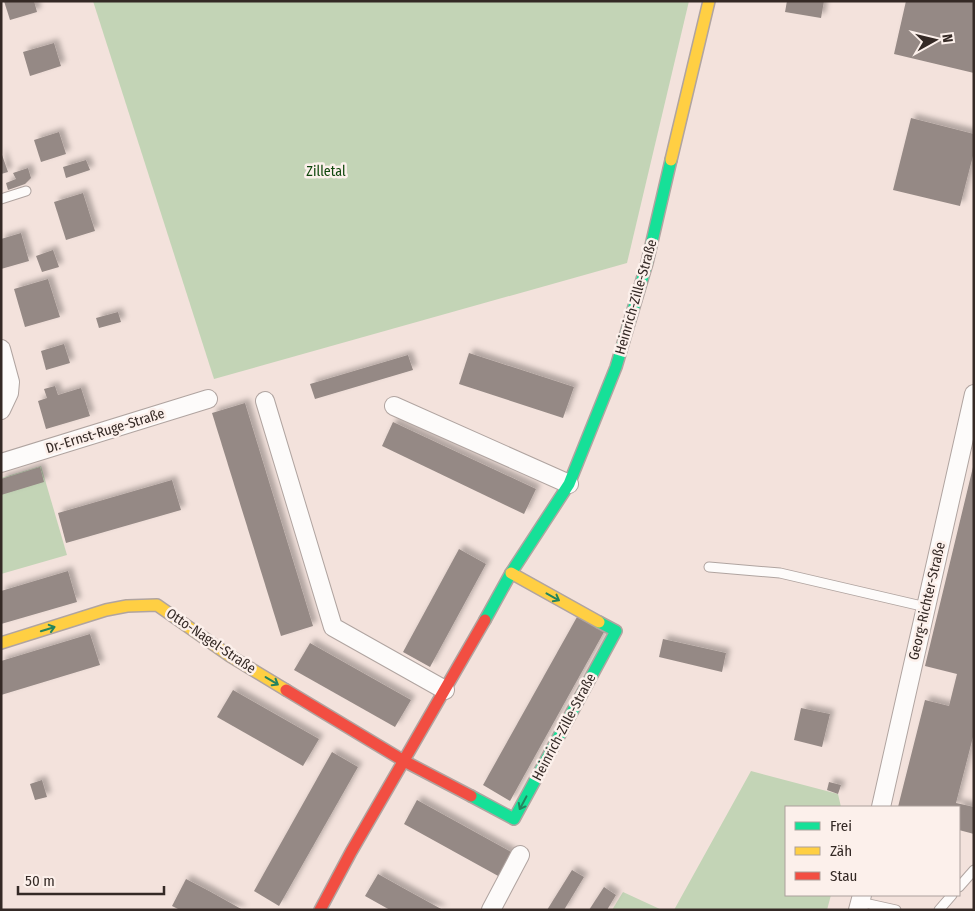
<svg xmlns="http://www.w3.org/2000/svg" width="975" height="911" font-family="'Fira Sans Condensed',sans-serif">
  <defs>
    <filter id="shadow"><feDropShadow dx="4.5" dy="-4.5" stdDeviation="2.5" flood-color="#0004"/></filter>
  </defs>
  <rect width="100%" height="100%" fill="#f3e2dc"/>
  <!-- green -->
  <g fill="#c3d4b6">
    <path d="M93 1H689L627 263 214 379Z"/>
    <path d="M41 466 67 555 1 574V478Z"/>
    <path d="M751 771 838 794 841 807H786V895H831L827 910H674Z"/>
    <path d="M623 892 662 910H612Z"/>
  </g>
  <!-- building -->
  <g fill="#958985" filter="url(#shadow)">
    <path d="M4 1H34L37 12 10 20Z"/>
    <path d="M787 1H824L821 18 785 12Z"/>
    <path d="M906 1H974V73L894 54Z"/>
    <path d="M54 43 61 66 30 76 23 52Z"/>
    <path d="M911 118 974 134V152L960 206 893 190Z"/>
    <path d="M59 132 66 154 41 162 34 140Z"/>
    <path d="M1 152 8 172 1 174Z"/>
    <path d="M86 160 90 170 66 178 63 167Z"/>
    <path d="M28 168 31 178 25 184 8 190 6 183 16 179 13 173Z"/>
    <path d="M83 193 95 231 66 240 54 202Z"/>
    <path d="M21 233 29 261 1 269V239Z"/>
    <path d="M53 250 59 267 42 272 36 256Z"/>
    <path d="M48 279 60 317 25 327 14 289Z"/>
    <path d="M118 312 121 322 99 328 96 318Z"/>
    <path d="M64 344 70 363 46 370 41 351Z"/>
    <path d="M469 353 574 387 563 418 459 384Z"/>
    <path d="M408 355 413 370 315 399 310 384Z"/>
    <path d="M55 386 58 395 81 388 90 416 46 429 38 401 47 398 44 389Z"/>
    <path d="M245 403 313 626 281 636 212 413Z"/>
    <path d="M393 422 536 489 524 514 382 446Z"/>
    <path d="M40 467 44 482 1 495V479Z"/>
    <path d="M973 467 974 733 956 803 974 807V834L959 830V807H898L925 700 949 706 957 674 925 666Z"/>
    <path d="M172 480 181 510 66 543 58 513Z"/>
    <path d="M459 549 486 564 430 667 403 652Z"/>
    <path d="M68 571 77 602 1 624V591Z"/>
    <path d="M577 617 604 632 510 801 483 785Z"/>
    <path d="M90 634 100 665 1 695V661Z"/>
    <path d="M663 639 726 653 722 672 659 657Z"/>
    <path d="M310 643 411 700 395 727 294 670Z"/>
    <path d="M233 690 319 739 303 766 217 717Z"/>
    <path d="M801 708 830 714 822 747 794 740Z"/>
    <path d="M332 752 358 767 279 906 254 891Z"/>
    <path d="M42 780 47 797 35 800 30 784Z"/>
    <path d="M829 782 841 785 838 794 827 790Z"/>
    <path d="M417 800 513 853 500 877 404 824Z"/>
    <path d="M572 870 584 877 564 910H547Z"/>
    <path d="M378 874 403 888 443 910H390L365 896Z"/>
    <path d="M186 879 209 891 243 910H180L172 906Z"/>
    <path d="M604 887 616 895 607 910H589Z"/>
  </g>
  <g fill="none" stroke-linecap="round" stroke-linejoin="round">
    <defs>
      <g id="lane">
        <path d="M1 199 26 191"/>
        <path d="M709 567 780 573 926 607"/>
        <path d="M959 887 974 870"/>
        <path d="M860 902 896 910"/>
        <path d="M939 910 952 895"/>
      </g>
      <g id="street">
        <path d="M1 349 10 382 9 393 1 410"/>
        <path d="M265 401 333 627 445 690"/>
        <path d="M394 406 569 484"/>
        <path d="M1 463 208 399"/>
        <path d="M881 807 974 394"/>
        <path d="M491 910 520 855"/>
        <path d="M858 910 862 895"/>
      </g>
      <g id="fast">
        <path d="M485 620 511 573 569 484 616 367 647 263 671 160"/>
        <path d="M471 796 514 819 616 631 599 622"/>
      </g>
      <g id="slow">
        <path d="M671 160 709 1"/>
        <path d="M511 573 599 622"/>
        <path d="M1 643 106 610 127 606 157 605 230 656 286 690"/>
      </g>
      <g id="jam">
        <path d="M286 690 404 761 471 796"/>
        <path d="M320 910 351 852 485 620"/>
      </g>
    </defs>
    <!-- lane casing -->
    <use href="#lane" stroke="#b0a4a0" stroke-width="11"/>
    <!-- street casing -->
    <use href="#street" stroke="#b0a4a0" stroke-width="20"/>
    <!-- fast casing -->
    <use href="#fast" stroke="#b0a4a0" stroke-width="14"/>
    <!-- slow casing -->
    <use href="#slow" stroke="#b0a4a0" stroke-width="14"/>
    <!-- jam casing -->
    <use href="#jam" stroke="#b0a4a0" stroke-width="14"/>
    <!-- lane -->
    <use href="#lane" stroke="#fdfbfa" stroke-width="9"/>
    <!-- street -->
    <use href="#street" stroke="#fdfbfa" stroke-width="18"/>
    <!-- fast -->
    <use href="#fast" stroke="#16e098" stroke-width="11"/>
    <!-- slow -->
    <use href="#slow" stroke="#ffcf43" stroke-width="11"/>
    <!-- jam -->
    <use href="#jam" stroke="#f24e42" stroke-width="11"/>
  </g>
  <!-- one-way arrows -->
  <defs><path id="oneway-shaft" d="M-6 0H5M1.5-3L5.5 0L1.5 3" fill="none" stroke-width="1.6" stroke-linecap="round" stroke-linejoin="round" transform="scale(1.25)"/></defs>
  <g stroke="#25845e">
    <use href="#oneway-shaft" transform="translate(553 597) rotate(29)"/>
    <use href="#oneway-shaft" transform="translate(48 629) rotate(-17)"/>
    <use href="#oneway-shaft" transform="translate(272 681) rotate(31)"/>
    <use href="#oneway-shaft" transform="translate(523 803) rotate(118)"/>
  </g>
  <g text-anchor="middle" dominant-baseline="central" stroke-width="5" stroke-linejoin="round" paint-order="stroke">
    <!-- park labels -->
    <g font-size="14" fill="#10470d" stroke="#fcf0eb">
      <text x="326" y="171">Zilletal</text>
    </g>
    <!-- street labels -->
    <g font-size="14" fill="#342925" stroke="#fcf0eb">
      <text transform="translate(636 297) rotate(-74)">Heinrich-Zille-Straße</text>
      <text transform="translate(105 431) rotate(-17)">Dr.-Ernst-Ruge-Straße</text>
      <text transform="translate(927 601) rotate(-77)">Georg-Richter-Straße</text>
      <text transform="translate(211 641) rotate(34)">Otto-Nagel-Straße</text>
      <text transform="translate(564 727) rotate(-62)">Heinrich-Zille-Straße</text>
    </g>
  </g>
  <!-- border -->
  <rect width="975" height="911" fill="none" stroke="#342925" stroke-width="5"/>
  <!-- legend -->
  <rect x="785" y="806" width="175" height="90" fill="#fcf0eb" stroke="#aca09c"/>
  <rect x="795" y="822" width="25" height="8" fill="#16e098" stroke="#aca09c"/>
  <text x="830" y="831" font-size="15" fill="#342925">Frei</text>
  <rect x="795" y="847" width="25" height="8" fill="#ffcf43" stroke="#aca09c"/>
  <text x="830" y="856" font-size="15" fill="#342925">Zäh</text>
  <rect x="795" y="872" width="25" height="8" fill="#f24e42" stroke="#aca09c"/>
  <text x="830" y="881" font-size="15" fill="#342925">Stau</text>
  <!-- north arrow -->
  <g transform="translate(935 40) rotate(82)" stroke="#fcf0eb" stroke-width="4" paint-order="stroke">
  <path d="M0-4L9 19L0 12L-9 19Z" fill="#342925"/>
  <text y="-8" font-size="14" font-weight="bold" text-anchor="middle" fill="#342925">N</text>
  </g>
  <!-- scale -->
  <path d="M18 886v8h146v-8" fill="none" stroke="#342925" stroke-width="2.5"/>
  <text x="25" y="886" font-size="15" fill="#342925" stroke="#fcf0eb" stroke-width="4" paint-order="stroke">50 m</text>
</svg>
